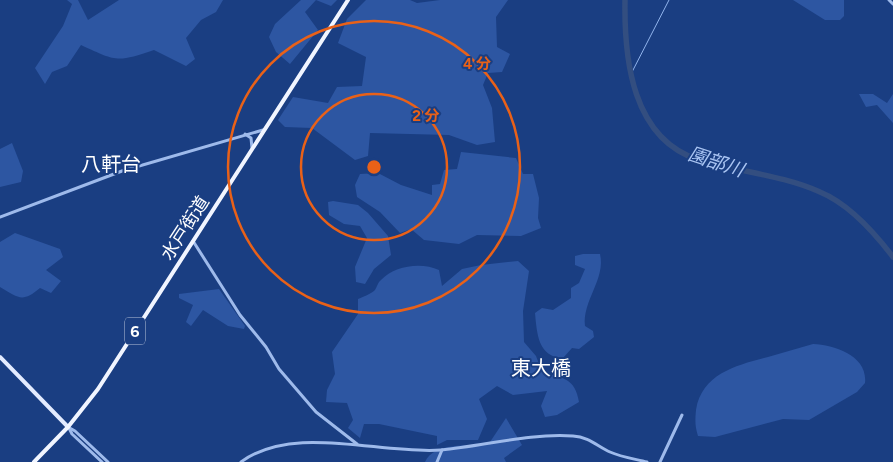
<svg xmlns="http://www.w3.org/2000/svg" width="893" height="462" font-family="Figtree,'Noto Sans JP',sans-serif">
  <rect width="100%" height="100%" fill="#1a3e82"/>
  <!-- green -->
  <g fill="#2d56a2">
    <path d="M67 0H78L88 20 119 0H223L216 12 201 20 186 38 195 59 186 66 154 50C116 63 116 61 81 45L67 66 52 72 45 84 35 68 63 26 72 4Z"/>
    <path d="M301 0H337L331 6 316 0 305 12 318 30 290 64 276 52 269 37 275 24Z"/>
    <path d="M366 0H410L417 3 440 0H508L496 17 497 47 510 54 502 72 488 73 483 85 492 108 495 142 477 145 449 135 370 133 368 156 355 160 312 128 285 127 278 120 293 97 328 103 337 87 362 86 366 57 338 43 347 19Z"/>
    <path d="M793 0H844V16L840 20H825Z"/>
    <path d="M859 94H873L887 103 893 94V123L877 105 866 107Z"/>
    <path d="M12 143 23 171 21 182 0 187V149Z"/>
    <path d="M461 152 516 158 523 174H533L539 198 538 218 541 228 521 236 477 235 459 244 424 240 411 229 400 233 380 212 357 197 355 185 360 174 378 173 401 185 432 195V185L440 184 444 170 457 169Z"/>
    <path d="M333 201 358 205 368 213 388 236 391 255 374 269 365 284 356 282 355 267 367 238 360 226 344 224 329 215 328 202Z"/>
    <path d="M15 233 60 249 63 257 46 270 61 281 51 293 40 288C22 303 19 298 0 287V242Z"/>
    <path d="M583 254H600C606 279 582 301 585 326L593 331 594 337 579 349 572 348 563 358C538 357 537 334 535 313L542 308 553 310 571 298V288L579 283 585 269 575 265V256Z"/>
    <path d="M518 261 529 271 523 311 524 342 536 356 542 372C563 378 575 378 579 402L557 415 545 417 541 406 547 391 513 395 497 386 479 399 487 419 478 440H447L437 445V436L379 424H364L360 438 348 428 353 420 347 403 326 402 327 390 335 374 332 352 358 314V299C363 297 371 294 375 290 377 287 378 282 381 280 395 265 422 262 439 270L442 286 462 269 481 265Z"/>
    <path d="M219 289 245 326 244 329 228 326 203 310 191 326 186 322 193 305 179 298V294Z"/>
    <path d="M813 344C835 345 868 356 865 383L857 392 809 420 783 419 715 437 698 436C695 426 695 421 696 410 702 373 738 365 768 357 783 353 798 348 813 344Z"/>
    <path d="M506 418 522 445 504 458 506 462H425C434 442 469 446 488 445Z"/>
  </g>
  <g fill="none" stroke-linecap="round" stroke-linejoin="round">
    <!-- stream -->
    <path stroke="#91b4ed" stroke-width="1" d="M631 74 669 0"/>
    <!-- river -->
    <path stroke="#334e80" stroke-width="5.5" d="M625 0C624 59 632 139 699 160 739 172 782 175 820 192 849 204 874 232 893 257"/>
    <!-- tertiary -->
    <g stroke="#9ebaeb" stroke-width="3">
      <path d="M889 0 893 4"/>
      <path d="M245 134 251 138 252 148"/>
      <path d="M0 217 122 171 263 130"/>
      <path d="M193 241 240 315 266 347 279 369 316 412 357 444"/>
      <path d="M68 427 75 431 108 462"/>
      <path d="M69 428 72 434 102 462"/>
      <path d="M241 462C294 423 381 455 441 450 485 446 529 433 573 436 589 437 597 446 610 452 621 457 635 459 647 462"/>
      <path d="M437 462 442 450"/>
      <path d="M660 462 682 415"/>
    </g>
    <!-- primary -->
    <path stroke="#e3ebff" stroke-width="4" d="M0 357 68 427"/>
    <!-- trunk -->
    <path stroke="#f1f5ff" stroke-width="4" d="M34 462 68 427 98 389 348 0"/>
  </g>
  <!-- distance rings -->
  <g fill="none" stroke="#e96118" stroke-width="2.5">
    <circle cx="374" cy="167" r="73"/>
    <circle cx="374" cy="167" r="146"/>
  </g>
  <g text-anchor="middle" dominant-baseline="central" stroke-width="4" stroke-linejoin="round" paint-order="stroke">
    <!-- shield labels -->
    <rect fill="#1a3e82" stroke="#bac5da" stroke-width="1" x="125" y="317.5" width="20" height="27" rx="4"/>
    <g font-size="16" font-weight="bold" fill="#fff">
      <text x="135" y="331">6</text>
    </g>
    <!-- street labels -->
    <g font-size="18" fill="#fff" stroke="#1a3e82">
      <text transform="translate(185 228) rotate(-57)">水戸街道</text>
    </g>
    <!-- water labels -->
    <g font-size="19" font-style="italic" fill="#aac5f3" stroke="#1a3e82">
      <text transform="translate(716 162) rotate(18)">園部川</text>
    </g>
    <!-- quarter labels -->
    <g font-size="20" fill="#fff" stroke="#1a3e82">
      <text x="111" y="164">八軒台</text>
      <text x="541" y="368">東大橋</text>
    </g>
  </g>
  <circle cx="374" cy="167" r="8" fill="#e96118" stroke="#1a3e82" stroke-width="2.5"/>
  <g font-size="15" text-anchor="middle" font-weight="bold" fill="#e96118" stroke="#1a3e82" stroke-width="4" stroke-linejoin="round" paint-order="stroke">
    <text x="477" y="69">4 分</text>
    <text x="426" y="121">2 分</text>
  </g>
</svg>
